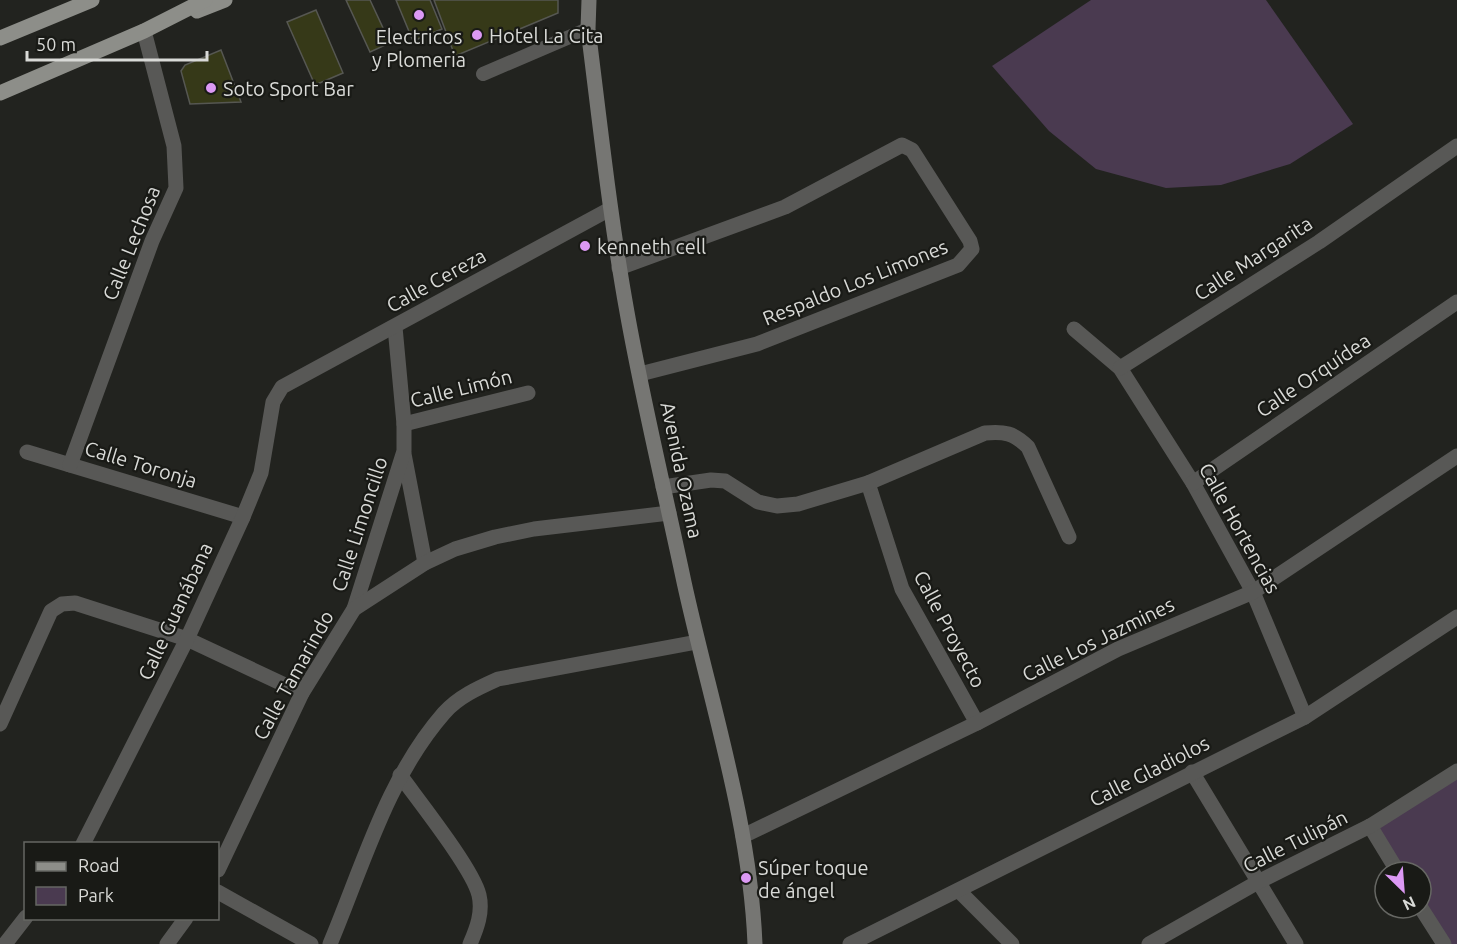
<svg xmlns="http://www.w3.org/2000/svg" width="1457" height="944" font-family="Ubuntu,sans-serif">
  <rect width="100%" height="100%" fill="#22231f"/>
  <!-- green -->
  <g fill="#4a3a50">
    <path d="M1091 0H1266L1353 124 1290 164 1221 185 1166 188 1096 169 1049 131 992 66Z"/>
    <path d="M1457 778V944H1448L1421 900V872H1404L1377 829Z"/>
  </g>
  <!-- building -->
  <g fill="#363918" stroke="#565752" stroke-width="1.5">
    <path d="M346 0H370L390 43 370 52Z"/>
    <path d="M396 0H430L442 29 413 41Z"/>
    <path d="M434 0H558V13L455 56Z"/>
    <path d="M316 10 343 73 315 85 287 22Z"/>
    <path d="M221 50 241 102 190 104 181 71 185 65Z"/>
  </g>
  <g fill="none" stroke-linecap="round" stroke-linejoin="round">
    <!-- lane -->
    <path stroke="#585856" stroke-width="14" d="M483 74 588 29"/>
    <!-- street -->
    <g stroke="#585856" stroke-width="15">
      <path d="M619 268 785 207 902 145 912 150 970 241 972 249 958 265 757 344 640 374"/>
      <path d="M1074 329 1120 368 1193 483 1253 592 1305 717"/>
      <path d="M1120 368 1319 242 1457 146"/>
      <path d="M404 424 528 393"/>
      <path d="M27 452 243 517"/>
      <path d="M404 454 425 563"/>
      <path d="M70 465 152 241 176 188 174 146 144 31"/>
      <path d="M868 483 902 589 977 723"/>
      <path d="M1193 483 1457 302"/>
      <path d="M663 487 711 480 725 481 758 502 777 506 798 504 868 483 985 433C1004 431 1014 433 1028 447L1069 537"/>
      <path d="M354 609 404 451V424L395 327"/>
      <path d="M0 724 51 611 62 604 75 603 187 639 302 693"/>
      <path d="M1192 772 1296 944"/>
      <path d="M400 775C418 800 473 869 479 895 483 912 477 928 470 944"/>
      <path d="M1370 826 1398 872"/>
      <path d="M743 836 977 723 1118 649 1253 592 1457 456"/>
      <path d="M83 844 187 639 243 517 261 473 273 402 282 387 610 209"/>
      <path d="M218 870 302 693 354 609 425 563 455 549 495 537 534 529 669 513"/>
      <path d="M959 891 1012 944"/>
      <path d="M218 892 311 944"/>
      <path d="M1421 908 1444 944"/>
      <path d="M5 944 26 917"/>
      <path d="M167 944 186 918"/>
      <path d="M330 944C363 866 387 778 444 713 458 697 478 688 498 679L697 642"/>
      <path d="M850 944 1305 717 1457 617"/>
      <path d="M1149 944 1258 882 1370 826 1457 771"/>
    </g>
    <!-- secondary -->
    <path stroke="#767673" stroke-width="15" d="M589 0 588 29C600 123 610 218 627 312 643 402 665 492 684 582 710 701 750 821 755 944"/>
    <!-- primary -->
    <g stroke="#8d8e89" stroke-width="15">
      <path d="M197 11 225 0"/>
      <path d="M0 38 92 0"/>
      <path d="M0 93 144 31 205 0"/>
    </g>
  </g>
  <!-- markers -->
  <g fill="#dc99f4" stroke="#191a16" stroke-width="2">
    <circle cx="419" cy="15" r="6"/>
    <circle cx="477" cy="35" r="6"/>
    <circle cx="211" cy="88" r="6"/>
    <circle cx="585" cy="246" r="6"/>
    <circle cx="746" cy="878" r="6"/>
  </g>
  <g text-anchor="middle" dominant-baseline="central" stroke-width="4.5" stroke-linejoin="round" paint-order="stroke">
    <!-- poi labels -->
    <g font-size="20" fill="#d9dad7" stroke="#191a16" text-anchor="start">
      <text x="489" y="35">Hotel La Cita</text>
      <text x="419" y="36" text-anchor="middle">Electricos<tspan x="419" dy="23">y Plomeria</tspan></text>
      <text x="223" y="88">Soto Sport Bar</text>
      <text x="597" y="246">kenneth cell</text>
      <text x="758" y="867">Súper toque<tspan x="758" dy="23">de ángel</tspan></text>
    </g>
    <!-- street labels -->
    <g font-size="20" fill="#d9dad7" stroke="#191a16">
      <text transform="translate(131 243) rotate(-68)">Calle Lechosa</text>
      <text transform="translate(1253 258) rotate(-33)">Calle Margarita</text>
      <text transform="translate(436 280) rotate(-29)">Calle Cereza</text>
      <text transform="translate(855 282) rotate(-22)">Respaldo Los Limones</text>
      <text transform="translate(1313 375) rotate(-34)">Calle Orquídea</text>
      <text transform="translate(461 388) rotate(-14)">Calle Limón</text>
      <text transform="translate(141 464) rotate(17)">Calle Toronja</text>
      <text transform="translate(682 470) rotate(78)">Avenida Ozama</text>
      <text transform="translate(359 524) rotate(-72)">Calle Limoncillo</text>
      <text transform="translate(1240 528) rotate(61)">Calle Hortencias</text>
      <text transform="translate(175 611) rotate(-65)">Calle Guanábana</text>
      <text transform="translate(950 629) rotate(62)">Calle Proyecto</text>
      <text transform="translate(1098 639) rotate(-26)">Calle Los Jazmines</text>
      <text transform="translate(293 675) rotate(-61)">Calle Tamarindo</text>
      <text transform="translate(1149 771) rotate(-27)">Calle Gladiolos</text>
      <text transform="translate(1295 841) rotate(-27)">Calle Tulipán</text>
    </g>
  </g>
  <!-- legend -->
  <rect x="24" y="842" width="195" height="78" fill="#191a16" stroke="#666763" stroke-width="1.5"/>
  <rect x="36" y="862" width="30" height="9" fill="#8d8e89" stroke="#666763" stroke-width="1.5"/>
  <text x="78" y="872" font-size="18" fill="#d9dad7">Road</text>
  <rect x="36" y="887" width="30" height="18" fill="#4a3a50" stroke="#666763" stroke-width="1.5"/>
  <text x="78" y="902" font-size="18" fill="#d9dad7">Park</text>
  <!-- north arrow -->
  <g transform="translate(1403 890) rotate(155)"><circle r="28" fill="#191a16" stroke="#666763" stroke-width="1.5"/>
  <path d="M0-4.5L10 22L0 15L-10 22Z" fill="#dc99f4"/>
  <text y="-9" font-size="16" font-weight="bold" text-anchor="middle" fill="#d9dad7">N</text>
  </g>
  <!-- scale -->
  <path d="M27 51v9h180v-9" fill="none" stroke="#d9dad7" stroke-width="3"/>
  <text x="36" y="51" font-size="18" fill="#d9dad7" stroke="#191a16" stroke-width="4.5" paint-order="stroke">50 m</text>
</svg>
